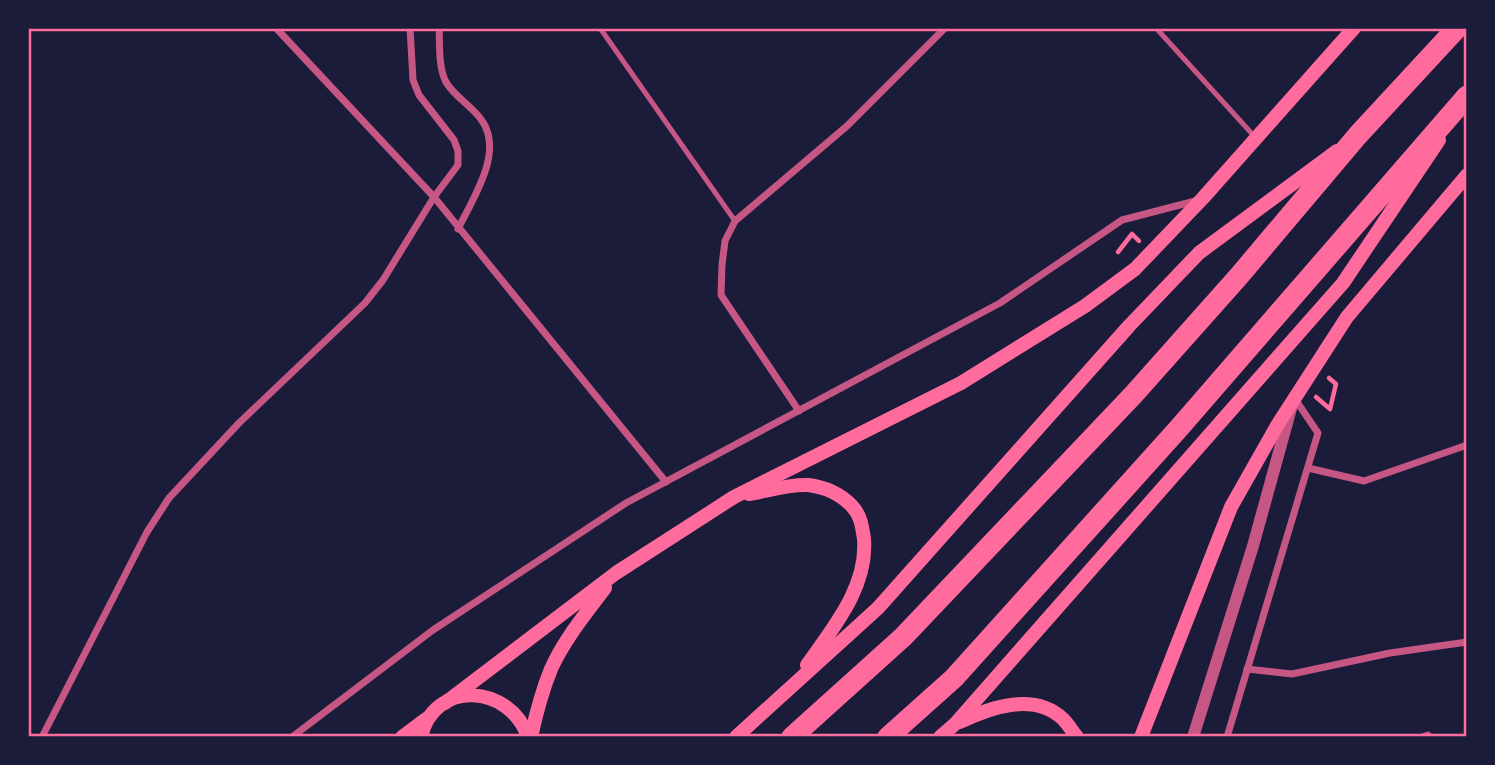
<svg xmlns="http://www.w3.org/2000/svg" width="1495" height="765" font-family="'Work Sans',sans-serif">
  <rect width="100%" height="100%" fill="#1b1b3a"/>
  <g fill="none" stroke-linecap="round" stroke-linejoin="round">
    <!-- path -->
    <g stroke="#ff6b9d" stroke-width="4.5">
      <path d="M1118 252 1132 234 1139 241"/>
      <path d="M1316 397 1330 409 1336 384 1329 378"/>
    </g>
    <!-- service -->
    <g stroke="#c65784" stroke-width="5">
      <path d="M600 28 735 221"/>
      <path d="M1156 28 1254 136"/>
    </g>
    <!-- minor -->
    <g stroke="#c65784" stroke-width="7">
      <path d="M276 28 434 197 666 482"/>
      <path d="M439 28C440 44 438 67 446 82 453 95 471 106 480 118 506 150 473 198 458 229"/>
      <path d="M799 411 721 295 722 265 725 241 735 221 847 126 945 28"/>
      <path d="M1308 468 1364 481 1467 445"/>
      <path d="M1247 669 1292 674 1390 653 1467 642"/>
      <path d="M42 737 147 532 169 498 239 423 365 303 383 280 434 197 458 165V151L454 140 419 95 413 80 410 28"/>
      <path d="M292 737 433 630 626 503 1000 303 1122 220 1199 200"/>
      <path d="M1227 737 1318 433 1295 399"/>
      <path d="M1422 737 1428 735 1429 737"/>
    </g>
    <!-- tertiary -->
    <path stroke="#c65784" stroke-width="12" d="M1193 737 1253 546 1292 405"/>
    <!-- secondary -->
    <g stroke="#ff6b9d" stroke-width="14">
      <path d="M749 494C767 491 789 484 808 485 825 487 839 493 851 505 861 515 862 526 864 539 868 587 833 628 807 665"/>
      <path d="M445 703 616 573 734 497 961 383 1085 306 1135 269 1203 198 1354 28"/>
      <path d="M960 722C991 707 1034 692 1063 719 1068 724 1072 731 1077 737"/>
      <path d="M402 737 426 719"/>
      <path d="M421 737C434 679 510 684 528 737"/>
      <path d="M531 737C536 714 542 691 551 669 564 640 586 613 605 588"/>
      <path d="M736 737 878 608 1129 326 1199 253 1337 151"/>
      <path d="M940 737 955 724 1343 283 1439 140"/>
      <path d="M1141 737 1231 507 1278 424 1347 317 1467 175"/>
    </g>
    <!-- motorway -->
    <g stroke="#ff6b9d" stroke-width="21">
      <path d="M792 737 903 637 1134 394 1239 276 1358 135 1457 28"/>
      <path d="M888 737 954 678 1179 428 1467 96"/>
    </g>
  </g>
  <!-- border -->
  <rect width="1495" height="765" fill="none" stroke="#1b1b3a" stroke-width="60"/>
  <rect x="30" y="30" width="1435" height="705" fill="none" stroke="#ff6b9d" stroke-width="2.5"/>
</svg>
